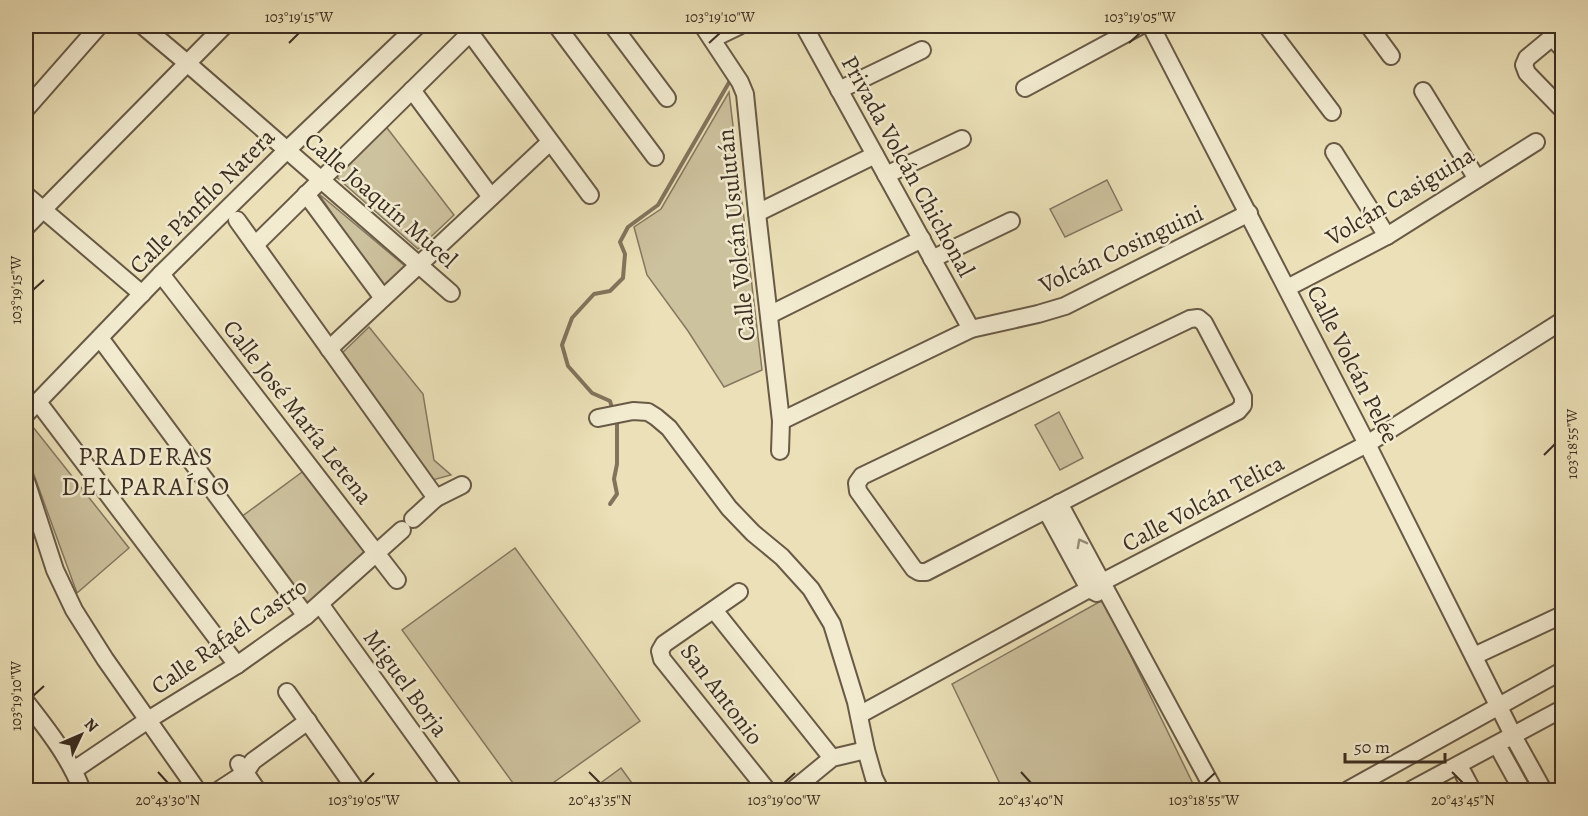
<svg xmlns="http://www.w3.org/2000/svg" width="1588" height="816" font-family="Alegreya,serif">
  <defs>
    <filter id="shadow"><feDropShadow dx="6" dy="4" stdDeviation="3" flood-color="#0004"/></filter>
  </defs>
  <rect width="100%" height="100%" fill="#ebe0b7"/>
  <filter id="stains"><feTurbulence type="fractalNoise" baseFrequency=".00333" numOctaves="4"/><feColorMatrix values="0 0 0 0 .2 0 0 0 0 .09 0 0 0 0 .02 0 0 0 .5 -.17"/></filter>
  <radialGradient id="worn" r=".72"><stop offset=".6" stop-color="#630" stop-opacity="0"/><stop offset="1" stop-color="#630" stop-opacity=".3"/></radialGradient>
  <!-- green -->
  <g fill="#cdc29e" stroke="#847860" stroke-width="1.5">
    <path d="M729 92 762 370 724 387 688 331 647 275 634 227 661 209Z"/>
    <path d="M384 124 454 215 418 249 333 174Z"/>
    <path d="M1107 180 1122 210 1065 237 1050 209Z"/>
    <path d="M318 193 405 266 383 288Z"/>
    <path d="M369 327 423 394 434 460 451 475 429 481 340 355Z"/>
    <path d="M1059 412 1083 458 1060 470 1035 425Z"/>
    <path d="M29 422 129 548 77 593 26 453V425Z"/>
    <path d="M309 467 374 552 308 613 237 520Z"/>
    <path d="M515 548 640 721 543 790H518L402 630Z"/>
    <path d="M1101 601 1107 607 1196 790H1003L952 684Z"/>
    <path d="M621 768 637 790H591Z"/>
  </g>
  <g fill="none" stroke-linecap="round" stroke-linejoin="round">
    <!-- stream -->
    <g stroke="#82745c" stroke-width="4">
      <path d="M613 411 610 401 592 393 568 366 562 345 572 318 594 294 610 291 623 278 625 254 620 242 628 227 658 205 731 79"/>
      <path d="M610 504 617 494 614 479 617 464V424L615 418"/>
    </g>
  </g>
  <!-- building -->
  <path fill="#978b6f" stroke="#3c2e21" stroke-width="1.5" filter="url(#shadow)" d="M1508 784 1512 790H1497Z"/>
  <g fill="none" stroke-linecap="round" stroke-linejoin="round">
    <defs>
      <g id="minor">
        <path d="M143 26 187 63 451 293"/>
        <path d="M465 26 590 195"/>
        <path d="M557 26 655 157"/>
        <path d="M613 26 667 98"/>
        <path d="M703 26 740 82 745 94 757 213 781 421 780 451"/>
        <path d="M804 26 971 329"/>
        <path d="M1151 26 1367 444 1517 743 1543 790"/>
        <path d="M1267 26 1332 112"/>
        <path d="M1369 26 1391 56"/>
        <path d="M1562 29 1527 58 1524 65 1527 73 1562 109"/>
        <path d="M1552 37 1562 48"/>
        <path d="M712 39 739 26"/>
        <path d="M1025 88 1140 26"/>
        <path d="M412 90 491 197"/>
        <path d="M839 90 922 50"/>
        <path d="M1423 91 1477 179"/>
        <path d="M26 109 99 26"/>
        <path d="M1334 152 1387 236"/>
        <path d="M886 175 962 139"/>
        <path d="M306 194 383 298"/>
        <path d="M26 195 142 294"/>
        <path d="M757 213 875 155"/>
        <path d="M237 220 436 498"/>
        <path d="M26 227 224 26"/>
        <path d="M255 245 470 33"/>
        <path d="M932 259 1011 221"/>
        <path d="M161 274 397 580"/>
        <path d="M1287 288 1387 236 1536 142"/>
        <path d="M769 315 922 239"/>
        <path d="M1198 318 1204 323 1243 397V405L1238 411 926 572H919L914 569 858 491 857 483 862 476 1190 319Z"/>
        <path d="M100 338 306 616"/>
        <path d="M329 349 550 142"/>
        <path d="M38 402 237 665"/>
        <path d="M26 414 161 274 287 150 417 26"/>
        <path d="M598 418 633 411 648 412 656 417 669 428 729 508 753 533 782 557 811 589 832 624 856 702 866 750 874 778 880 790"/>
        <path d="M781 421 971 329 1038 314 1065 306 1249 213"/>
        <path d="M26 481 55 570 74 610 105 659 197 790"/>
        <path d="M1059 503 1214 790"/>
        <path d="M1046 510 1089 589 1097 593"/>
        <path d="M413 519 436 498 462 485"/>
        <path d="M739 592 664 644 660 651 662 659 767 790"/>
        <path d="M320 604 454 790"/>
        <path d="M714 610 832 758"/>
        <path d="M1474 656 1562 615"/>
        <path d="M287 692 356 790"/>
        <path d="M26 702C48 730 69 757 82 790"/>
        <path d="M859 715 1089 589 1367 444 1562 321"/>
        <path d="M1501 752 1522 790"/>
        <path d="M239 764 257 790"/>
        <path d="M74 770 148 720 237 665 306 616 402 530"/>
        <path d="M1463 773 1472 790"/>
        <path d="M219 790 245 773 253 761 308 721"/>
        <path d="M793 790 832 758 866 750"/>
        <path d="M1348 790 1562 671"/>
        <path d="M1411 790 1562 709"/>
      </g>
    </defs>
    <!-- minor casing -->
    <use href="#minor" stroke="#685a46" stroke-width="20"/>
    <!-- minor -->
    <use href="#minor" stroke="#f2ebd0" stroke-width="16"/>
  </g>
  <!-- one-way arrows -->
  <defs><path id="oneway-chevron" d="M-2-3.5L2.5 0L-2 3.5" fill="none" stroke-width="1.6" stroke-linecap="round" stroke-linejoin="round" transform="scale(1.5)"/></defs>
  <use stroke="#978c78" href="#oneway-chevron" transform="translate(1081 543) rotate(-118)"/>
  <!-- ticks -->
  <path fill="none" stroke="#3c2e21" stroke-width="2" d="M289 43 299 33M709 43 720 33M1129 43 1140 33M33 290 44 280M1544 455 1555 444M33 696 44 686M158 772 168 783M589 772 600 783M1021 772 1031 783M1452 772 1463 783M364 783 374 773M784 783 795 773M1204 783 1215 773"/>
  <g text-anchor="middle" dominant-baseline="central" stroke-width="5" stroke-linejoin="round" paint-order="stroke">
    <!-- street labels -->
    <g font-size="24" fill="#3c2e21" stroke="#f2ebd0">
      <text transform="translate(908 166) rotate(61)">Privada Volcán Chichonal</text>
      <text transform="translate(1400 196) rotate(-31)">Volcán Casiguina</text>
      <text transform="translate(381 200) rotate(41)">Calle Joaquín Mucel</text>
      <text transform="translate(202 201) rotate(-45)">Calle Pánfilo Natera</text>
      <text transform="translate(736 235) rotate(-96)">Calle Volcán Usulután</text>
      <text transform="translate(1121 249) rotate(-25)">Volcán Cosinguini</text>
      <text transform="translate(1353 364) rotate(63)">Calle Volcán Pelée</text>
      <text transform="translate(298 412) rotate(52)">Calle José María Letena</text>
      <text transform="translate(1203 503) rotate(-28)">Calle Volcán Telica</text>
      <text transform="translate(229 636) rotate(-35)">Calle Rafaél Castro</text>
      <text transform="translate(406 683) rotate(54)">Miguel Borja</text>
      <text transform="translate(722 694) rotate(53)">San Antonio</text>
    </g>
    <!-- neighbourhood labels -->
    <g font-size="26" letter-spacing="1.5" fill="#3c2e21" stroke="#f2ebd0">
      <text x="146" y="456">PRADERAS<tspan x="146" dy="30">DEL PARAÍSO</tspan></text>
    </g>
  </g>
  <!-- margin -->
  <rect width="1588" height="816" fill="none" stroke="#ebe0b7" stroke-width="66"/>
  <!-- north arrow -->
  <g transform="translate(81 735) rotate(46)" stroke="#f2ebd0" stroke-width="4.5" paint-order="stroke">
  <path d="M0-4.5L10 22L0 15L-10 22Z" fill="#3c2e21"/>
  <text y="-9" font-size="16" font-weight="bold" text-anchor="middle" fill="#3c2e21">N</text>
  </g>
  <!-- scale -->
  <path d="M1345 753v9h100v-9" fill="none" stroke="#3c2e21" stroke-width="3"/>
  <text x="1354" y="753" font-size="18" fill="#3c2e21" stroke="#f2ebd0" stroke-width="4.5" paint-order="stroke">50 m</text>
  <rect x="33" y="33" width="1522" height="750" fill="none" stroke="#3c2e21" stroke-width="2"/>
  <g font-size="15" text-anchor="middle" fill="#3c2e21">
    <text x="299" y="22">103°19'15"W</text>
    <text x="720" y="22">103°19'10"W</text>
    <text x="1140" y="22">103°19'05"W</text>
    <text transform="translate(16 290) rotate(-90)" y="5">103°19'15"W</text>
    <text transform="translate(1572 444) rotate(-90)" y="5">103°18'55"W</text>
    <text transform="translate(16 696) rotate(-90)" y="5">103°19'10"W</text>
    <text x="168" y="805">20°43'30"N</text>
    <text x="364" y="805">103°19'05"W</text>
    <text x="600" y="805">20°43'35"N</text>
    <text x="784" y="805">103°19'00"W</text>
    <text x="1031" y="805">20°43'40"N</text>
    <text x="1204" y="805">103°18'55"W</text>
    <text x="1463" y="805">20°43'45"N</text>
  </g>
  <rect width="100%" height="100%" filter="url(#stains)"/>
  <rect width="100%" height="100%" fill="url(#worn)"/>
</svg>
